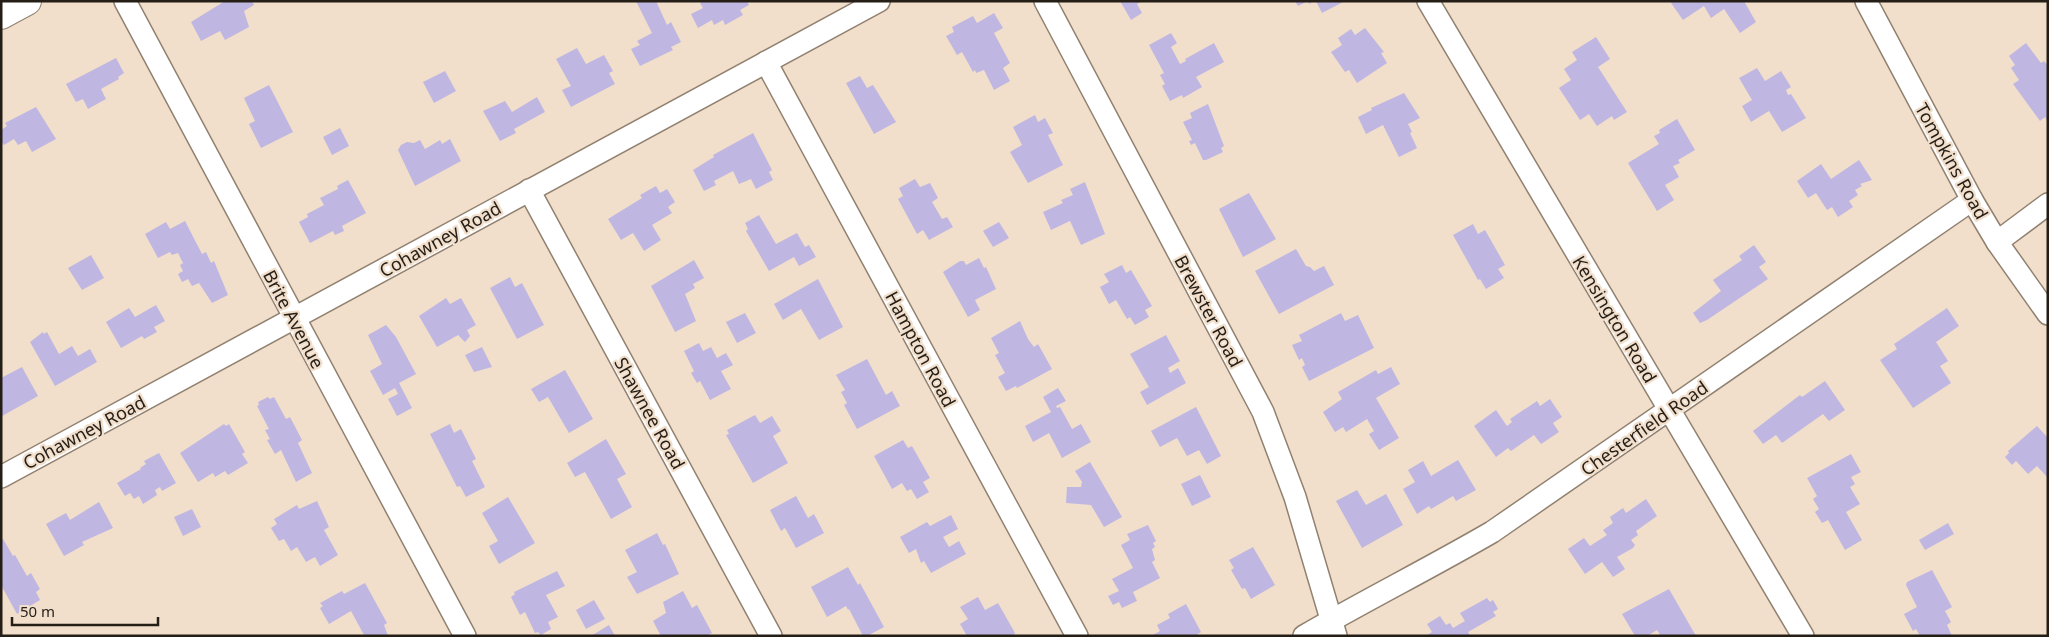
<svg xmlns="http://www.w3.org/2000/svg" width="2049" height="637" font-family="'Noto Sans',sans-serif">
  <rect width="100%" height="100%" fill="#f1dfcc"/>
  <!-- building -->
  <g fill="#bfb7e1">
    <path d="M225 1H252L254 5 244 11 249 27 225 40 220 31 201 41 191 22Z"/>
    <path d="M636 1H656L667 25 671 22 681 42 671 47 673 50 640 66 631 49 640 45 637 41 652 33Z"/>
    <path d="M704 1H747L749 5 740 10 743 15 725 25 723 20 714 25 712 20 698 28 691 14 703 8 700 3Z"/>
    <path d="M1120 1H1142L1137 4 1142 13 1131 20Z"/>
    <path d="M1295 1H1314L1309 4 1308 1 1298 6Z"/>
    <path d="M1316 1H1345L1322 13Z"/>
    <path d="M1673 1H1744L1756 22 1740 33 1724 9 1711 18 1704 6 1683 20 1671 3Z"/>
    <path d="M994 13 1003 28 994 33 1010 63 1003 68 1010 81 994 90 984 70 976 73 975 70 973 72 962 52 957 55 946 36 954 32 952 27 973 16 977 23Z"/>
    <path d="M1365 28 1384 52 1381 53 1387 63 1357 83 1349 70 1345 72 1331 52 1342 45 1338 38 1351 29 1355 35Z"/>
    <path d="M1171 33 1177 43 1171 47 1180 64 1186 61 1185 59 1214 43 1224 62 1196 77 1202 87 1183 98 1182 95 1170 101 1162 86 1165 84 1160 75 1164 73 1149 45Z"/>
    <path d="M1596 37 1610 59 1598 67 1627 112 1614 120 1612 116 1597 126 1589 114 1580 120 1559 88 1571 80 1564 69 1577 60 1572 52Z"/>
    <path d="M2026 43 2041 63 2044 61 2048 66V122L2045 117 2040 121 2013 84 2019 80 2011 68 2015 65 2009 56Z"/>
    <path d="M577 48 586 64 604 55 613 71 609 73 615 84 571 107 562 90 571 86 556 59Z"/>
    <path d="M116 58 124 73 118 77 119 79 101 89 106 99 88 109 83 99 76 102 66 84Z"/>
    <path d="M1757 68 1765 81 1781 71 1791 87 1786 90 1788 95 1791 94 1806 118 1782 132 1769 111 1751 122 1742 106 1752 100 1739 78Z"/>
    <path d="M445 71 456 91 434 103 423 82Z"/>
    <path d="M860 76 867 88 873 85 896 122 874 134 846 83Z"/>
    <path d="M269 85 293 132 261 148 249 124 255 121 244 98Z"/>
    <path d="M1404 93 1420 118 1408 124 1412 132 1410 133 1417 148 1399 157 1383 125 1366 134 1358 117 1372 110 1371 108Z"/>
    <path d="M537 97 545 112 514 129 516 133 500 141 483 111 505 101 512 112Z"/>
    <path d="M1208 104 1224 146 1221 148 1223 152 1206 160H1203L1195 143 1191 145 1189 141 1192 140 1183 122 1192 118 1190 113Z"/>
    <path d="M36 107 56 139 32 152 26 141 18 145 14 139 4 145 1 141V130L7 126 5 123Z"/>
    <path d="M1035 115 1038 122 1045 118 1053 133 1048 135 1063 165 1028 183 1010 152 1022 145 1013 127Z"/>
    <path d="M1677 119 1695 150 1678 160 1680 163 1673 166 1679 177 1665 185 1674 200 1657 211 1628 163 1659 144 1654 136 1660 133 1659 130Z"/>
    <path d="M340 128 349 146 332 155 323 137Z"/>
    <path d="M753 133 772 170 769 172 773 180 756 189 751 179 739 184 733 171 714 181 716 185 704 191 693 170 714 157 713 155Z"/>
    <path d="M450 139 461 161 415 186 398 150 401 145 407 142 414 143 420 140 425 149 440 140 442 144Z"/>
    <path d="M1859 160 1872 180 1860 184 1862 186 1855 190 1858 195 1849 201 1853 207 1838 217 1832 207 1827 210 1816 193 1808 198 1797 181 1821 164 1831 179Z"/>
    <path d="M915 179 920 187 930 183 938 198 932 202 942 219 947 217 953 227 929 240 923 230 917 234 898 199 903 196 899 188Z"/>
    <path d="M348 180 366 213 342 226 344 231 335 235 333 231 310 243 299 222 308 217 307 214 324 205 320 198 338 189 337 186Z"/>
    <path d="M1085 182 1105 234 1081 245 1070 221 1051 230 1043 212 1063 203 1061 200 1073 195 1070 189Z"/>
    <path d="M656 186 660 193 667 189 675 202 668 207 672 213 652 225 661 240 644 251 633 233 621 240 608 219 642 198 640 195Z"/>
    <path d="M1249 193 1276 239 1243 257 1219 209Z"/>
    <path d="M759 215 776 244 797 233 805 247 809 245 816 257 799 266 794 257 769 271 746 231 748 229 745 223Z"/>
    <path d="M185 221 202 254 206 252 211 263 214 261 228 295 212 303 199 283 192 286 188 279 182 282 178 274 183 271 180 265 183 263 178 253 172 255 170 252 158 258 145 234 166 222 170 229Z"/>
    <path d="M999 222 1009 238 993 247 983 231Z"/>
    <path d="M1473 224 1478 234 1485 230 1505 265 1498 269 1504 278 1486 289 1480 279 1478 280 1453 235Z"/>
    <path d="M1754 245 1766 262 1759 267 1768 279 1707 320 1700 323 1693 313 1721 291 1713 280 1742 260 1739 256Z"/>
    <path d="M1296 249 1306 266 1310 267 1314 271 1324 266 1334 285 1279 314 1255 271Z"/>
    <path d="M91 255 104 278 82 290 68 268Z"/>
    <path d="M979 258 984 268 986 267 996 289 975 300 980 310 968 317 943 272 960 261H964L966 265Z"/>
    <path d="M694 260 704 278 693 284 695 288 685 294 696 321 675 332 651 286Z"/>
    <path d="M1122 265 1126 273 1131 270 1152 306 1145 310 1149 317 1135 325 1130 317 1127 319 1116 300 1109 304 1100 287 1109 282 1104 274Z"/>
    <path d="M510 277 515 287 522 283 544 325 517 339 490 288Z"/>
    <path d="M818 279 843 327 819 340 801 309 783 320 774 304Z"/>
    <path d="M446 298 450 304 461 298 476 325 467 330 470 336 465 342 458 335 437 347 419 316Z"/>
    <path d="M156 305 165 321 154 327 157 332 144 339 142 336 121 348 106 322 129 308 135 317Z"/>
    <path d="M1947 308 1959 326 1936 342 1948 361 1940 366 1951 383 1913 408 1880 360 1897 349 1894 344Z"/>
    <path d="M745 313 756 333 737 343 726 322Z"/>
    <path d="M1341 313 1345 321 1358 315 1374 348 1309 381 1302 367 1305 365 1302 358 1299 360 1292 345 1302 341 1299 335Z"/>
    <path d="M1020 321 1028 339 1034 347 1038 344 1052 369 1017 388 1016 386 1006 391 998 377 1005 373 995 355 999 353 991 338Z"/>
    <path d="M386 325 396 337 416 374 399 383 412 408 397 416 388 399 398 394 395 388 383 395 370 371 382 364 368 335Z"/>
    <path d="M43 332 44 334 47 332 59 354 72 346 78 356 90 349 97 362 55 386 30 342Z"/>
    <path d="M1166 335 1180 361 1168 368 1170 373 1178 368 1186 383 1147 405 1140 392 1149 387 1130 354Z"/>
    <path d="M699 343 703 351 711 347 717 358 726 353 733 365 721 371 731 389 710 400 700 381 697 383 691 373 694 371 684 351Z"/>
    <path d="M482 347 492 367 474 372 465 355Z"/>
    <path d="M867 359 886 395 892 391 900 406 857 429 844 405 847 403 841 392 845 390 836 375Z"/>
    <path d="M22 367 38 396 2 416 1 378Z"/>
    <path d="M1391 367 1400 384 1376 398 1399 438 1379 450 1369 434 1374 431 1367 419 1346 432 1343 427 1335 432 1323 412 1342 399 1338 392 1376 370 1378 374Z"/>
    <path d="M565 370 593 419 569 433 548 397 539 402 531 389Z"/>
    <path d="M1825 381 1845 410 1829 421 1823 414 1782 443 1776 435 1763 444 1753 431 1800 395 1802 397Z"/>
    <path d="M1058 388 1066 401 1056 406 1057 408 1060 407 1072 429 1081 424 1091 442 1062 458 1049 433 1033 442 1025 426 1051 412 1043 397Z"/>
    <path d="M268 397 270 399 274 397 286 419 290 417 302 440 298 443 312 473 296 482 281 450 275 454 267 440 270 439 265 430 269 429 257 406 259 405 258 402Z"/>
    <path d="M1550 399 1562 417 1553 423 1559 432 1541 444 1534 435 1511 451 1508 448 1496 457 1474 426 1496 410 1507 426 1512 422 1510 419 1537 401 1540 406Z"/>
    <path d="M1196 407 1221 456 1207 464 1199 450 1187 456 1177 438 1160 447 1151 431Z"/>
    <path d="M755 415 760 423 772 416 781 431 773 436 788 463 753 483 726 435 729 434 727 430Z"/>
    <path d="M224 424 226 426 229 424 245 452 242 454 248 463 228 475 225 471 215 477 213 473 198 482 180 453Z"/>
    <path d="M450 424 454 433 461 429 476 459 472 461 485 487 466 497 460 486 457 487 430 434Z"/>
    <path d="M2037 426 2048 438V478L2037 466 2028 474 2016 461 2012 465 2005 457 2009 453 2008 451Z"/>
    <path d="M606 439 626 474 617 479 632 507 611 519 585 472 575 477 567 463Z"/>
    <path d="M903 440 908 448 912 446 930 478 923 482 929 492 917 499 911 489 907 491 902 483 892 489 874 456Z"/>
    <path d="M159 453 176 483 162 491 160 487 155 490 157 495 143 504 139 496 134 499 130 493 125 496 117 483 141 469 140 468 146 464 144 461Z"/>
    <path d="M1851 454 1861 472 1851 477 1855 484 1850 487 1860 504 1846 512 1862 540 1845 550 1828 520 1822 523 1815 512 1819 509 1813 499 1817 496 1807 478Z"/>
    <path d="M1458 460 1476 490 1456 501 1453 496 1431 509 1429 506 1417 514 1403 489 1415 482 1408 470 1423 461 1431 476Z"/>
    <path d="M1090 462 1122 517 1104 527 1091 505 1066 503 1067 487H1081L1082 482 1075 471Z"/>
    <path d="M1200 475 1211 497 1192 506 1181 484Z"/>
    <path d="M1357 490 1366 505 1386 494 1403 525 1362 548 1336 501Z"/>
    <path d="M796 496 808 518 814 514 824 533 796 548 785 528 781 531 770 510Z"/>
    <path d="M508 497 535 543 499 564 489 546 498 541 482 513Z"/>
    <path d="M1646 499 1657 516 1636 531 1638 535 1631 540 1635 545 1633 548 1617 557 1625 569 1613 577 1602 562 1585 574 1568 549 1584 538 1590 546 1607 535 1603 530 1613 523 1610 517 1623 508 1626 513Z"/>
    <path d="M317 501 329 527 324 530 338 555 320 566 315 557 306 562 297 547 291 551 284 539 279 541 271 528 277 524 274 519 297 505 299 509Z"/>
    <path d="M99 502 113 528 82 542 84 545 64 556 46 524 66 513 70 520Z"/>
    <path d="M192 509 201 527 183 536 174 517Z"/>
    <path d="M951 515 958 529 943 537 949 547 959 541 966 554 931 573 924 561 921 563 916 549 909 553 900 537 927 522 930 526Z"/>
    <path d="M1948 523 1954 534 1925 550 1919 540Z"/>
    <path d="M1148 525 1156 541 1153 543 1155 547 1152 549 1155 560 1152 562 1160 578 1133 592 1137 601 1122 608 1119 602 1113 605 1108 596 1119 591 1112 579 1133 568 1121 545 1130 540 1127 534Z"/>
    <path d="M657 533 663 545 665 544 679 574 637 594 627 577 637 572 625 550Z"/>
    <path d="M3 539 13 556 15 555 27 576 31 573 40 589 36 592 40 600 17 614 1 585V540Z"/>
    <path d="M1253 547 1275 585 1251 599 1245 588 1242 589 1231 570 1234 568 1229 560Z"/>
    <path d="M848 567 858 585 860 583 884 627 867 636H863L849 609 848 610 846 606 827 617 811 587Z"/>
    <path d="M1932 570 1952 607 1945 611 1951 622 1947 625 1952 636H1920L1916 629 1913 631 1904 614 1917 607 1906 585 1907 582Z"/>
    <path d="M557 571 565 586 546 595 558 617 548 622 551 629 541 635 538 632 535 633 525 612 520 615 511 597 515 594 514 592Z"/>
    <path d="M365 583 387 623 384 625 388 636 364 635 351 611 329 624 320 608 323 606 320 603 342 591 344 594Z"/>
    <path d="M1669 589 1696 636H1661L1657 630 1647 636H1635L1622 614Z"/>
    <path d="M683 591 692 608 697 605 712 633 706 636H661L653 621 666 613 663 602Z"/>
    <path d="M978 597 985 610 998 603 1015 633 1013 636H967L960 624 968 619 960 607Z"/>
    <path d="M1487 598 1490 602 1493 600 1498 609 1493 612 1496 616 1468 632 1470 636H1426L1432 632 1427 624 1440 616 1446 625 1450 623 1453 628 1465 621 1460 613Z"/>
    <path d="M594 600 605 619 586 629 576 610Z"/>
    <path d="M1186 604 1201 632 1195 636H1151L1160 631 1157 625 1170 618 1168 614Z"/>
    <path d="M609 625 615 636H591Z"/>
  </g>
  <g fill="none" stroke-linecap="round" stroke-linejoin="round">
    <defs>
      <g id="minor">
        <path d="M125 1 465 636"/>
        <path d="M1045 1 1263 412 1295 497 1336 636"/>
        <path d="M1428 1 1803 636"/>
        <path d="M1866 1 1972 200 1997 242 2048 314"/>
        <path d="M766 62 1077 636"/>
        <path d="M529 190 771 636"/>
        <path d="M1997 242 2048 204"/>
        <path d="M1 477 879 1"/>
        <path d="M1304 636C1366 600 1430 568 1492 532L1972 200"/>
      </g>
      <path id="secondary" d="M1 15 27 1"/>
    </defs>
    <!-- minor casing -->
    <use href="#minor" stroke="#918170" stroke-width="24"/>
    <!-- secondary casing -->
    <use href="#secondary" stroke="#918170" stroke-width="30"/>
    <!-- minor -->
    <use href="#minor" stroke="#fff" stroke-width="21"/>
    <!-- secondary -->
    <use href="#secondary" stroke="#fff" stroke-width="28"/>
  </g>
  <g text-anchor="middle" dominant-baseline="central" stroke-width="4.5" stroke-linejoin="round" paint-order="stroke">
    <!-- street labels -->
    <g font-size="18" fill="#241e17" stroke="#f1dfcc">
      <text transform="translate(1952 161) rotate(61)">Tompkins Road</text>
      <text transform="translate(440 239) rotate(-29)">Cohawney Road</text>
      <text transform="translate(1209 311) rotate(62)">Brewster Road</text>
      <text transform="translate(294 319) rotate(62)">Brite Avenue</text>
      <text transform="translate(1615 319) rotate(59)">Kensington Road</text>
      <text transform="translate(921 349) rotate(62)">Hampton Road</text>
      <text transform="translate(650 413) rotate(61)">Shawnee Road</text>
      <text transform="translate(1644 428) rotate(-35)">Chesterfield Road</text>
      <text transform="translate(84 432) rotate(-28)">Cohawney Road</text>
    </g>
  </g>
  <!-- border -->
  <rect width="2049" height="637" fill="none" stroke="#241e17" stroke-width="5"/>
  <!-- scale -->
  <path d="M12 617v8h146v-8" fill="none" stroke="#241e17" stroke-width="2.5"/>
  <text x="20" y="617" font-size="15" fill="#241e17" stroke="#f1dfcc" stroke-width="4" paint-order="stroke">50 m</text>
</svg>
